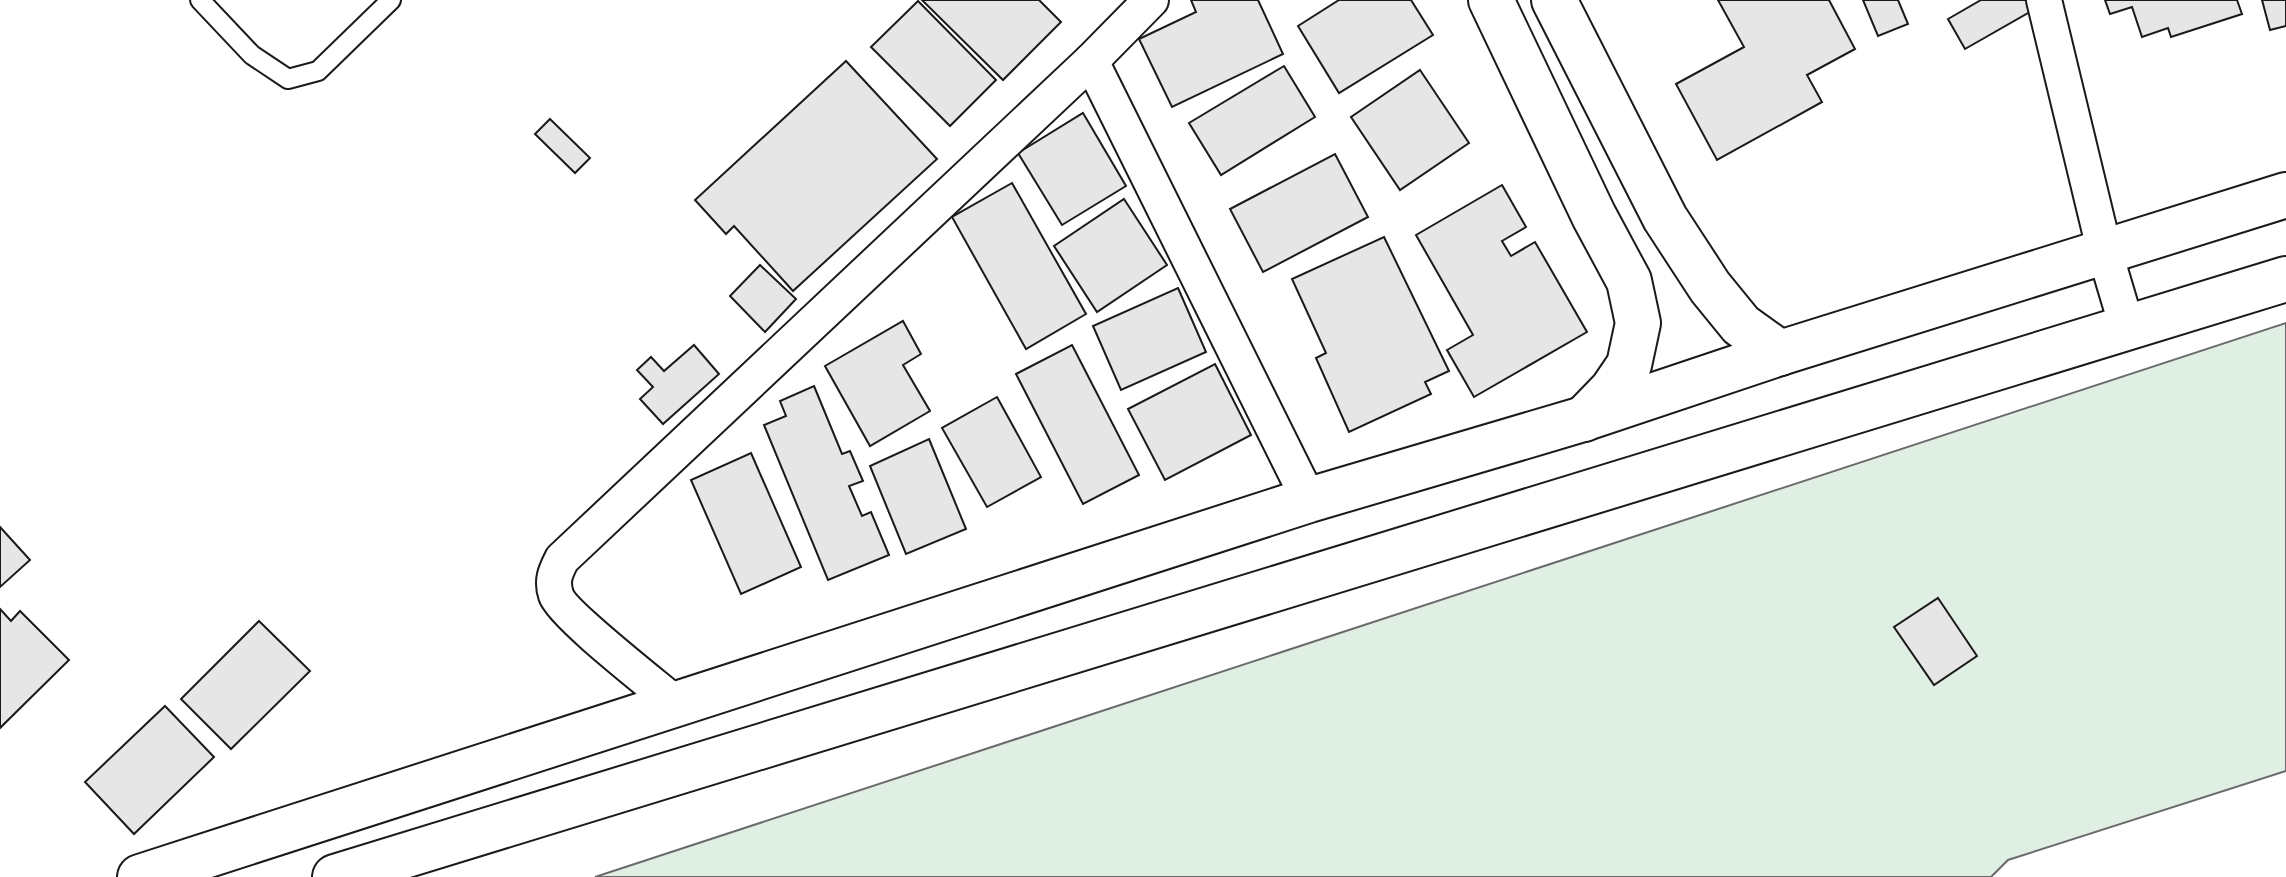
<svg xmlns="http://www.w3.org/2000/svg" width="2286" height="877" font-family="'Alegreya Sans',sans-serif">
  <rect width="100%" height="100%" fill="#fff"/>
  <!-- green -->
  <path fill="#e0efe3" stroke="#6a6a6a" stroke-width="2" d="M2286 323V771L2008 860 1991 877H595Z"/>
  <!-- building -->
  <g fill="#e6e6e6" stroke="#1a1a1a" stroke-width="2">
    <path d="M922 0H1039L1061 22 1003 80Z"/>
    <path d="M1191 0H1258L1283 54 1172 107 1139 39 1196 12Z"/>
    <path d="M1339 0H1411L1433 35 1339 93 1298 26Z"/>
    <path d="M1718 0H1829L1855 49 1807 75 1822 102 1717 160 1676 84 1744 47Z"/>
    <path d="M1863 0H1898L1908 24 1878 36Z"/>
    <path d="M1981 0H2039L2042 5 1965 49 1948 19Z"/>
    <path d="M2105 0H2237L2242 14 2171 37 2168 28 2142 37 2132 7 2110 14Z"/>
    <path d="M2262 0H2286V26L2270 30Z"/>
    <path d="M918 1 996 80 950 126 871 47Z"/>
    <path d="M846 61 937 159 793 291 734 226 726 234 695 200Z"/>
    <path d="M1284 66 1315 117 1221 175 1189 123Z"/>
    <path d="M1420 70 1469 143 1400 190 1351 117Z"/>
    <path d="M1083 113 1126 186 1062 225 1018 153Z"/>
    <path d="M550 119 590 158 575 173 535 134Z"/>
    <path d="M1335 154 1368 217 1263 272 1230 209Z"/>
    <path d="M1012 183 1086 314 1026 349 952 217Z"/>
    <path d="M1502 185 1526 227 1502 241 1511 256 1535 242 1587 332 1474 397 1447 350 1473 335 1416 235Z"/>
    <path d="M1124 199 1167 265 1097 312 1054 246Z"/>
    <path d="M1384 237 1449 371 1425 382 1431 394 1349 432 1316 358 1326 353 1292 279Z"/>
    <path d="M760 265 796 299 765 332 730 296Z"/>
    <path d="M1178 288 1206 352 1121 390 1093 326Z"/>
    <path d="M903 321 921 354 903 365 930 411 870 446 825 366Z"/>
    <path d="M694 345 719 374 663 424 640 399 653 387 637 370 651 357 664 371Z"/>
    <path d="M1072 345 1139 475 1083 504 1016 374Z"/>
    <path d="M1215 364 1251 435 1165 480 1128 409Z"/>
    <path d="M814 386 842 454 850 451 863 481 849 486 862 516 871 512 889 555 828 580 764 425 786 416 780 401Z"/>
    <path d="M997 397 1041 477 987 507 942 428Z"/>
    <path d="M929 439 966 529 906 554 870 466Z"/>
    <path d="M751 453 801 567 741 594 691 480Z"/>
    <path d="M0 527 30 560 0 587Z"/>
    <path d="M1938 598 1977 656 1934 685 1894 627Z"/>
    <path d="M0 609 11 621 20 611 69 660 0 728Z"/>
    <path d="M259 621 310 671 231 749 181 699Z"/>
    <path d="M165 706 214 757 134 834 85 782Z"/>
  </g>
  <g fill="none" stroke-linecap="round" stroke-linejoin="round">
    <defs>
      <path id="lane" d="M200 0 252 55 288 79 318 71 391 0"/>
      <g id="street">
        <path d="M2044 0 2105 253 2127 327"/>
        <path d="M1091 61 1309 500"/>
        <path d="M676 704C655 686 562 614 556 595 551 580 556 571 562 559L1091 61 1151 0"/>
      </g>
      <g id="secondary">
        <path d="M1491 0 1594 216 1629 281 1638 323 1629 365 1612 390 1584 419"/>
        <path d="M1554 0 1665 218 1710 287 1741 325 1780 353"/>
        <path d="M140 877 1309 500 1583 419 1780 353 2286 195"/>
        <path d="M335 877 2286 279"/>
      </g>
    </defs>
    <!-- lane casing -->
    <use href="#lane" stroke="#1a1a1a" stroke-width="22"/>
    <!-- street casing -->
    <use href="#street" stroke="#1a1a1a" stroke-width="38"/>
    <!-- secondary casing -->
    <use href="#secondary" stroke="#1a1a1a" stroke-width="48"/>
    <!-- lane -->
    <use href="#lane" stroke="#fff" stroke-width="18"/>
    <!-- street -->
    <use href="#street" stroke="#fff" stroke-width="34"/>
    <!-- secondary -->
    <use href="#secondary" stroke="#fff" stroke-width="44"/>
  </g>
</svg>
